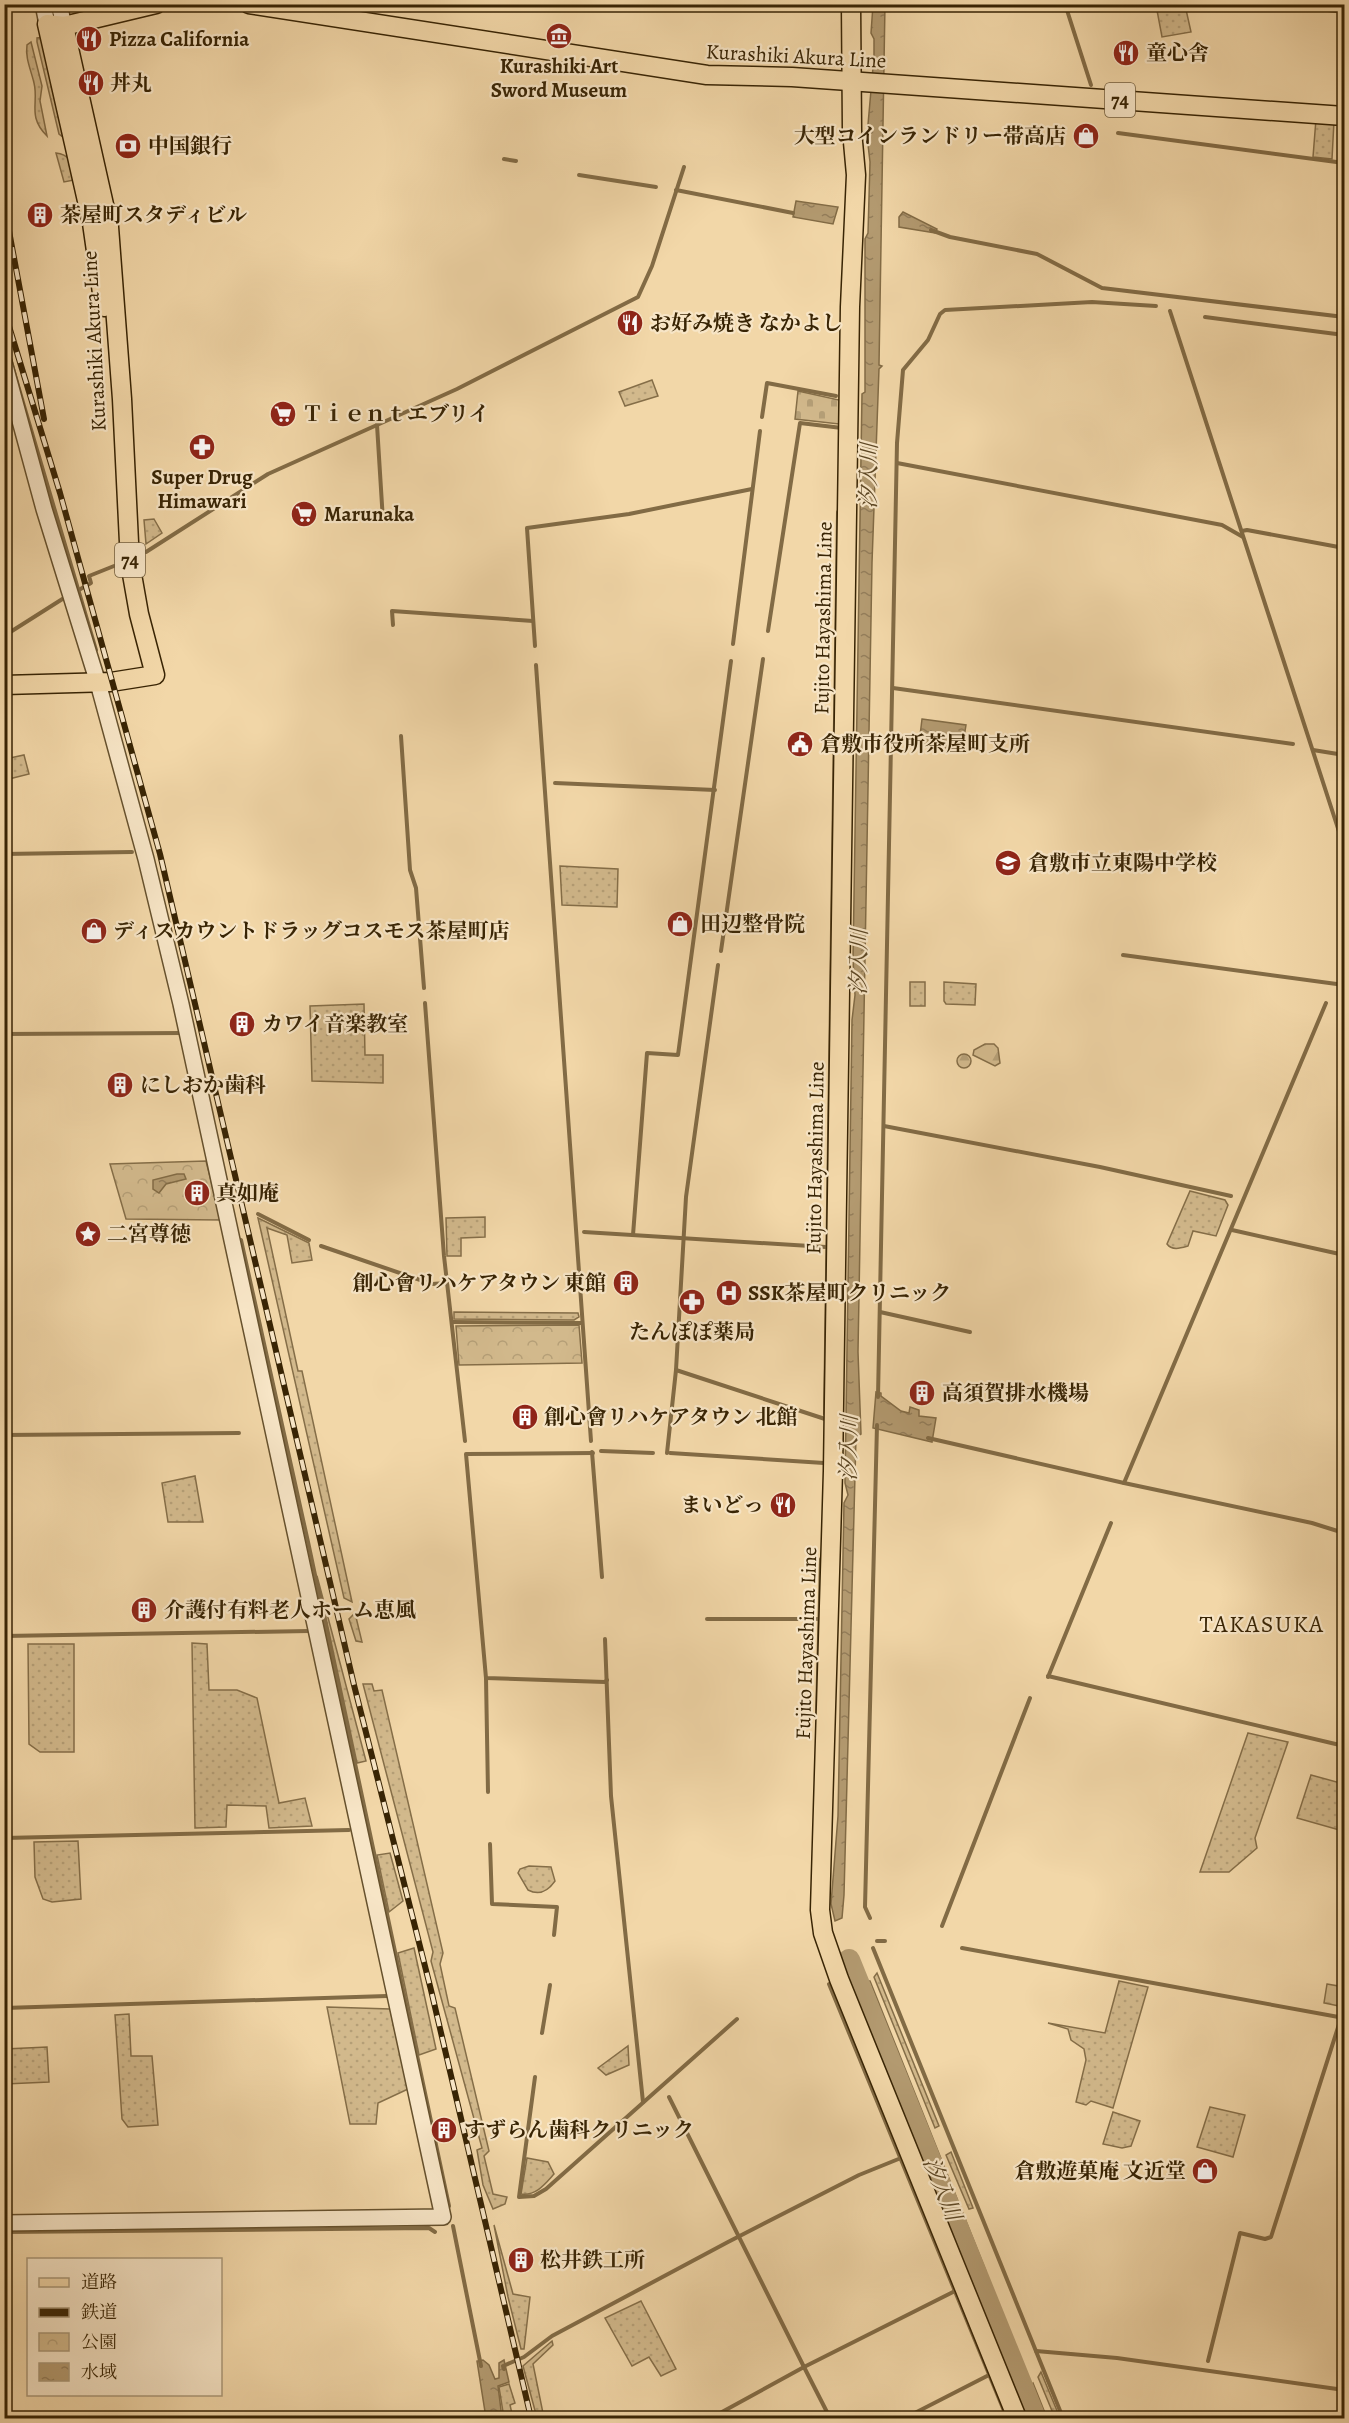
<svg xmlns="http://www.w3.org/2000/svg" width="1349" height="2423" font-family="Alegreya,'Noto Serif JP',serif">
  <defs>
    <pattern id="grass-dots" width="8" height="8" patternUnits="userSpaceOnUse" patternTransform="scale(1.5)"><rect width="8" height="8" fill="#d2b98c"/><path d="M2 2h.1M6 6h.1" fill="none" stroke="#b59f77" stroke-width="1.8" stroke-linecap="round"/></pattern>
    <pattern id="forest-firs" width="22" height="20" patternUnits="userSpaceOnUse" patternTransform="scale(1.5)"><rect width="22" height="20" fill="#d2b98c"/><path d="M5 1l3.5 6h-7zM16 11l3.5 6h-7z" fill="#b59f77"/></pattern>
    <pattern id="cemetery-stones" width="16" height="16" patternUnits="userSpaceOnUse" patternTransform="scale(1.5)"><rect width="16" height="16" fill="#d2b98c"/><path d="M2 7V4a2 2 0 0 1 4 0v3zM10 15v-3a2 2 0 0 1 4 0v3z" fill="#b59f77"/></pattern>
    <pattern id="park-crowns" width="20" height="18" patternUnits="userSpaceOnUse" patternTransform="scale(1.5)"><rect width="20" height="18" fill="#d2b98c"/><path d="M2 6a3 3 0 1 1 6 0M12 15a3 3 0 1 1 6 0" fill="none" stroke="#b59f77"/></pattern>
    <pattern id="water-ripples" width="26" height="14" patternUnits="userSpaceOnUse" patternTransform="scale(1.5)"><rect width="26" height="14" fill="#b39a70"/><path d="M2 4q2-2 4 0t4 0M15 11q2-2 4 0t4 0" fill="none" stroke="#937d5a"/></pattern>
  </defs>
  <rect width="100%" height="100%" fill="#f2d7a8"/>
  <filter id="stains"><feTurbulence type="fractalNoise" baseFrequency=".00333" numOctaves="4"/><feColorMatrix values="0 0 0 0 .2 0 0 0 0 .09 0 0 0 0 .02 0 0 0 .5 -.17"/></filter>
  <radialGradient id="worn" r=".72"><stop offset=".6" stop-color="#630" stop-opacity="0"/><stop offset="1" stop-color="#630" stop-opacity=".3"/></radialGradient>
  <!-- grass -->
  <g fill="url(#grass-dots)" stroke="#856e48" stroke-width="1.5">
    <path d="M1156 5H1185L1191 32 1162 37Z"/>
    <path d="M44 37 65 136 63 137 59 134 37 42V38Z"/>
    <path d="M31 42 42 86 40 101 47 136C27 116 39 103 34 83 31 70 25 58 27 45Z"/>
    <path d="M1316 119 1334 121 1332 159 1313 157Z"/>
    <path d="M56 153C71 154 74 167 79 179L64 182Z"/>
    <path d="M652 380 658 396 625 406 619 392Z"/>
    <path d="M154 519 162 533 146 544 144 520Z"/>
    <path d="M24 755 29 774 5 780V759Z"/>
    <path d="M560 866 618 869 617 907 562 905Z"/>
    <rect x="910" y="982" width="15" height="24"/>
    <path d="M944 982 976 984 975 1005 946 1004 944 1001Z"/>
    <path d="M364 1004 365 1055H383V1083L312 1081 310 1006Z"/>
    <path d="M1190 1191 1225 1200 1228 1205 1216 1236 1193 1231 1188 1246C1181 1248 1172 1251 1167 1244Z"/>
    <path d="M485 1217V1237L461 1238V1256H447L446 1218Z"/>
    <path d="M258 1218 309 1243 312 1260 292 1263 287 1235 267 1228 298 1371H302L352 1602 344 1598Z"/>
    <path d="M454 1312 578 1313 579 1317 574 1320 454 1319Z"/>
    <path d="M195 1476 203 1522H168L162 1483Z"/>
    <path d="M317 1576 366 1761 357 1763Z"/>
    <path d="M355 1613 362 1642 356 1641 349 1619Z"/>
    <path d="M192 1643 207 1644 209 1690H237L257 1698 279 1803 305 1798 312 1826 269 1828 266 1806 227 1805 226 1827 195 1828Z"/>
    <path d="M28 1644H74V1752H40L29 1744Z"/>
    <path d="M363 1684H372L374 1691 382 1690 443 1953 440 1964 449 2006 455 2008 489 2151 484 2156 493 2194 507 2197 505 2204 493 2209 483 2185 477 2150 482 2148 431 1961 433 1952Z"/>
    <path d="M1248 1733 1288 1742 1255 1838 1257 1848 1229 1872H1200Z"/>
    <path d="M1311 1775 1344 1784 1343 1831 1297 1818Z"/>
    <path d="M78 1841 81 1899 52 1902 43 1899 35 1877 34 1842Z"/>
    <path d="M390 1853 403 1901 389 1912 377 1855Z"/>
    <path d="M529 1866 551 1867 555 1881C548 1891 540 1896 528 1890L518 1873 520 1869Z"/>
    <path d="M414 1948 436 2049 419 2055 398 1953Z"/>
    <path d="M862 1970 867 1981H870L986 2271 981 2273 858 1971Z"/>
    <path d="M877 1973 939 2126 935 2128 874 1977Z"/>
    <path d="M1119 1981 1148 1987 1113 2108 1091 2101 1086 2105 1076 2102 1086 2060 1084 2049 1071 2040 1068 2029 1048 2023 1105 2033Z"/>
    <path d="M327 2007 390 2009 408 2089 378 2103 376 2124H350Z"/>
    <path d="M129 2014 131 2056H152L158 2125 128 2127 122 2119 115 2015Z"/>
    <path d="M628 2046 629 2065 606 2075 598 2068Z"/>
    <path d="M47 2047 49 2082 5 2084V2049Z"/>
    <path d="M1210 2107 1245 2115 1233 2157 1197 2147Z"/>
    <path d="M1113 2112 1140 2121 1131 2146 1122 2148 1103 2144Z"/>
    <path d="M951 2152 973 2208 969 2209 946 2155Z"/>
    <path d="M527 2158 548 2162 554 2174C545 2184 536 2196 521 2194Z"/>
    <path d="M494 2225 513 2294 530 2297 524 2349H521L508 2297Z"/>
    <path d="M641 2301 676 2369 661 2376 649 2357 632 2366 605 2318Z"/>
    <path d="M552 2341 553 2345 533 2364 544 2418H537L523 2366Z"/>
    <path d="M1041 2372 1060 2418H1055L1038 2377Z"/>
    <path d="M1033 2383 1047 2418H1041L1029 2387Z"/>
    <path d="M509 2384 515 2403 510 2405 513 2418H504L499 2387Z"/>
  </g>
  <!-- forest -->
  <g fill="url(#forest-firs)" stroke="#856e48" stroke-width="1.5">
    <path d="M985 1044H994L998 1048 1000 1063 995 1066 973 1055 974 1050Z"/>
    <circle cx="964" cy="1061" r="7"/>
  </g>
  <!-- cemetery -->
  <path fill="url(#cemetery-stones)" stroke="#856e48" stroke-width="1.5" d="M798 391 839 400V424L795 419Z"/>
  <!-- park -->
  <g fill="url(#park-crowns)" stroke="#856e48" stroke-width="1.5">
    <path d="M206 1161 221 1220 126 1219 110 1164Z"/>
    <path d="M579 1325 582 1363 459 1365 456 1326Z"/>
    <path d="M1327 1984 1344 1987V2007L1324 2003Z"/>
  </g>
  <!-- water -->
  <g fill="url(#water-ripples)" stroke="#826b45" stroke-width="1.5">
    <path d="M885 4 879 365 882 366 879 369 872 563 858 1352 861 1434 856 1437 844 1895 842 1918 835 1921 831 1904 838 1816 844 1503 848 1495 845 1483 852 1020 855 995 853 959 862 394 865 392V239L868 233 870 162 867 136 874 56V39L871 33 873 5Z"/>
    <path d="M796 201 838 207 833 224 793 217Z"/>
    <path d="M903 212 937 229 935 233 899 227V217Z"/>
    <path d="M922 719 966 725 962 750 919 744Z"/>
    <path d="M177 1174H184L186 1179 166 1184 159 1193 153 1189V1180Z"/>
    <path d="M876 1392 881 1393V1396L901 1411 909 1413 910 1407 919 1410V1416L936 1418 932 1442 873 1428Z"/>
    <path d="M483 2360 489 2365 495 2379 499 2378V2363L504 2360 509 2382 498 2386 502 2418H486L477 2361Z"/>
  </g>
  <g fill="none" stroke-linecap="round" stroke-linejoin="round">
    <!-- stream -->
    <g stroke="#826b45" stroke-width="4">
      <path d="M1065 4 1091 85"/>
      <path d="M1279 4 1344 12"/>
      <path d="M1118 133 1344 163"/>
      <path d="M504 159 516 161"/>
      <path d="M579 175 656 187"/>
      <path d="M676 190 793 213"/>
      <path d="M931 230 950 237 1037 254 1102 288 1344 317"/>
      <path d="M1170 311 1344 847"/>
      <path d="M1205 317 1344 335"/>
      <path d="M4 338 96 650"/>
      <path d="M762 417 767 383 836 396"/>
      <path d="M377 425 383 521"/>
      <path d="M897 463 1222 525 1243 537"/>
      <path d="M1242 531 1247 530 1344 548"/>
      <path d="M146 552 268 474 457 389 638 297 652 266 684 167"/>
      <path d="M77 591 91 583 89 576 114 566"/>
      <path d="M393 625 392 611 533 621"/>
      <path d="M768 631 800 423 842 428"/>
      <path d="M4 636 64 598"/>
      <path d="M733 644 760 431"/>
      <path d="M535 646 527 528 629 514 752 489"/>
      <path d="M536 665 591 1441"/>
      <path d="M893 688 1293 744"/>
      <path d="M401 736 410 870 416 888 424 988"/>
      <path d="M1313 750 1344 755"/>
      <path d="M555 783 715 790"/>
      <path d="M4 854 132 852"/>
      <path d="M721 951 763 659"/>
      <path d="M1123 955 1344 985"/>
      <path d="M425 1003 444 1256 465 1441"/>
      <path d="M4 1034 183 1033"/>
      <path d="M884 1126 1100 1167 1231 1196"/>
      <path d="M258 1214 309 1240"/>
      <path d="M1232 1230 1344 1255"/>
      <path d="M584 1232 826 1247"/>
      <path d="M633 1235 647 1053 678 1055 731 661"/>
      <path d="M241 1240 308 1542 449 2206"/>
      <path d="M321 1246 432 1284 447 1283"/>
      <path d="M880 1312 970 1332"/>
      <path d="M452 1322 582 1323"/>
      <path d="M676 1370 825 1419"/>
      <path d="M878 1397 897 443 903 370 928 340 940 314 945 310 1092 302 1156 306"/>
      <path d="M825 1414 838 512"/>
      <path d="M4 1435 239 1433"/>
      <path d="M928 1438 1124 1483 1312 1523 1344 1533"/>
      <path d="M601 1451 653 1453"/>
      <path d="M592 1452 602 1577"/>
      <path d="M593 1453 466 1454 486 1678 605 1682 607 1680"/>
      <path d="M667 1453 676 1370 686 1197 718 965"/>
      <path d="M670 1453 824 1463"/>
      <path d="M1124 1483 1326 1003"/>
      <path d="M707 1619H819"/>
      <path d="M4 1636 309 1631"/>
      <path d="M605 1639 611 1796 643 2102"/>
      <path d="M1048 1676 1344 1746"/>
      <path d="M1048 1677 1111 1523"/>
      <path d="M486 1678 488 1792"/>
      <path d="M817 1713 821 1559"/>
      <path d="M4 1838 349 1830"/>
      <path d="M490 1844 492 1904 557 1907 554 1935"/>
      <path d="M870 1918 865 1907 877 1425"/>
      <path d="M942 1926 1030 1698"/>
      <path d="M877 1941H885"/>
      <path d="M873 1948 1063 2418"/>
      <path d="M962 1948 1344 2018"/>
      <path d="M829 1984 1007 2418"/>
      <path d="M4 2008 387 1996"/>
      <path d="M542 2033 550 1985"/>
      <path d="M535 2077 519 2197 534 2196 546 2189 737 2019"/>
      <path d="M669 2097 804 2367 955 2291"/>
      <path d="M453 2226 481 2366"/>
      <path d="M4 2232 429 2228 435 2232"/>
      <path d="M1036 2351 1117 2358 1344 2390"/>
      <path d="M1208 2361 1240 2233 1265 2239 1271 2237 1341 2018"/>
      <path d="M504 2369 503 2366 524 2357 552 2336 728 2242 859 2175 901 2158"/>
      <path d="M711 2418 804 2367 830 2418"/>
      <path d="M905 2418 989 2375"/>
    </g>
    <!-- river -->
    <path stroke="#b39a70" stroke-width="22" d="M849 1960 1035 2418"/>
    <defs>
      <g id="minor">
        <path d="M43 4 47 24"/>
        <path d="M59 4 64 26"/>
        <path d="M4 362 44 509 98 683 146 859 181 1004 443 2217 4 2223"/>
      </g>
      <g id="major">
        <path d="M249 4 707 75 792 77 1344 116"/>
        <path d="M851 4 852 131 856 175 850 307 833 1471 820 1910 823 1933 839 1979 1017 2418"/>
        <path d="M104 307 92 223 47 24 64 26 156 4"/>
        <path d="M4 685 111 682 155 675 139 614 130 563 122 399 109 227 64 26"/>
      </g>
    </defs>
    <!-- minor casing -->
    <use href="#minor" stroke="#66512d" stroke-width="18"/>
    <!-- major casing -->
    <use href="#major" stroke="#382404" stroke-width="21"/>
    <!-- minor -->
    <use href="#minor" stroke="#f7e5c6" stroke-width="15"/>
    <!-- major -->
    <use href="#major" stroke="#f2d7a8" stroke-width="18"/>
    <defs>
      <g id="rail">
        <path d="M4 204 44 419"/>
        <path d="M4 310 60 493 160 854 354 1685 431 1990 531 2418"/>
      </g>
    </defs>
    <!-- rail casing -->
    <use href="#rail" stroke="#382404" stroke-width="6"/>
    <!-- rail -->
    <use href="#rail" stroke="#f7e5c6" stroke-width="4" stroke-dasharray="11" stroke-linecap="butt"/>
  </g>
  <!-- icons -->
  <defs>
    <symbol id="museum-disc" viewBox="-11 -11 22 22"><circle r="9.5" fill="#8f2418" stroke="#f7e5c6"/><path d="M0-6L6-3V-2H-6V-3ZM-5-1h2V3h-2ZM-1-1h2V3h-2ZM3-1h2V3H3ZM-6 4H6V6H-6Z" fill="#fff"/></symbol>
    <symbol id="restaurant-disc" viewBox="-11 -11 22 22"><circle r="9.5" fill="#8f2418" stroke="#f7e5c6"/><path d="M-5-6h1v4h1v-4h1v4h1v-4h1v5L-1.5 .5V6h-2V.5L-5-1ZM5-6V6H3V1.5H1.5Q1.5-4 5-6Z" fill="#fff"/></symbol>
    <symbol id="shop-disc" viewBox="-11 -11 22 22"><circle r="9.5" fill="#8f2418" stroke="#f7e5c6"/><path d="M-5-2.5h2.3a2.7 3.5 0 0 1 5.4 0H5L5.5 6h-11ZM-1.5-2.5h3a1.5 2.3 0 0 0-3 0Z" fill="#fff"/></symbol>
    <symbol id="bank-disc" viewBox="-11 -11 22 22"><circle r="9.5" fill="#8f2418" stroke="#f7e5c6"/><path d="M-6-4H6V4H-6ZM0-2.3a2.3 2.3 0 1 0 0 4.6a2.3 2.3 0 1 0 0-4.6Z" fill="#fff"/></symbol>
    <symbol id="building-disc" viewBox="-11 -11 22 22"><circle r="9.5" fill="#8f2418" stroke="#f7e5c6"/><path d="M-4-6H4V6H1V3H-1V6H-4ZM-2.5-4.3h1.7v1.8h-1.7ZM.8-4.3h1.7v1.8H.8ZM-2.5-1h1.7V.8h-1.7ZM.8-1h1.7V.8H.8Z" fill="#fff"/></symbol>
    <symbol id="supermarket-disc" viewBox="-11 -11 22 22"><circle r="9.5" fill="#8f2418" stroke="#f7e5c6"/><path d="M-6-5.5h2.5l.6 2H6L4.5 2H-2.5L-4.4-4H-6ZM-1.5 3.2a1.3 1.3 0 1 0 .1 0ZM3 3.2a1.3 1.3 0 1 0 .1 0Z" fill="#fff"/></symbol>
    <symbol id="pharmacy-disc" viewBox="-11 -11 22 22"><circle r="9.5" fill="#8f2418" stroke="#f7e5c6"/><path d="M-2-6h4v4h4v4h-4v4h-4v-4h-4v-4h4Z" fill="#fff"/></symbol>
    <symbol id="civic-disc" viewBox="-11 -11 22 22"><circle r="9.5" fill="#8f2418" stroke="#f7e5c6"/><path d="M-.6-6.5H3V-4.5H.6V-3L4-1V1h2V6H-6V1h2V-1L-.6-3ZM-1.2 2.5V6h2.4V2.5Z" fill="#fff"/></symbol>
    <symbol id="school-disc" viewBox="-11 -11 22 22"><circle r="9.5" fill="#8f2418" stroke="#f7e5c6"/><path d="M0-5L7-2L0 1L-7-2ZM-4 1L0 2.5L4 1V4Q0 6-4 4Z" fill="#fff"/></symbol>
    <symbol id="sight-disc" viewBox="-11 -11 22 22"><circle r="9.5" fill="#8f2418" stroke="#f7e5c6"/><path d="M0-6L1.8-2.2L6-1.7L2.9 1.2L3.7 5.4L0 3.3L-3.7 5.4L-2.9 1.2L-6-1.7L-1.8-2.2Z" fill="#fff"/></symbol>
    <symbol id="hospital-disc" viewBox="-11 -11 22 22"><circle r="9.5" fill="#8f2418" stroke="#f7e5c6"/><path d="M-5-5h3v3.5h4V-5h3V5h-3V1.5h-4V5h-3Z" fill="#fff"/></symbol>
  </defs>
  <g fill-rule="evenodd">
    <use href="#museum-disc" x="544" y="21" width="30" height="30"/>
    <use href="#restaurant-disc" x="74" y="24" width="30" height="30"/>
    <use href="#restaurant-disc" x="1111" y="38" width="30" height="30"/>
    <use href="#restaurant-disc" x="76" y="68" width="30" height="30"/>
    <use href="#shop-disc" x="1071" y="121" width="30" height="30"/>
    <use href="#bank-disc" x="113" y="131" width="30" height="30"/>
    <use href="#building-disc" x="25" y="200" width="30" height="30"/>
    <use href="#restaurant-disc" x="615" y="308" width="30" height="30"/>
    <use href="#supermarket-disc" x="268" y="399" width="30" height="30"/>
    <use href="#pharmacy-disc" x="187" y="432" width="30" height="30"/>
    <use href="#supermarket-disc" x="289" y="499" width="30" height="30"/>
    <use href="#civic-disc" x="785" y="729" width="30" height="30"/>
    <use href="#school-disc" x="993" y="848" width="30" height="30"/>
    <use href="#shop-disc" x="665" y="909" width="30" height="30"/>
    <use href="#shop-disc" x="79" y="916" width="30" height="30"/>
    <use href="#building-disc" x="227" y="1009" width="30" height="30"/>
    <use href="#building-disc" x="105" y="1070" width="30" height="30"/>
    <use href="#building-disc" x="182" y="1178" width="30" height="30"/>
    <use href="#sight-disc" x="73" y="1219" width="30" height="30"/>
    <use href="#building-disc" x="611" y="1268" width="30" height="30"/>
    <use href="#hospital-disc" x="714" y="1278" width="30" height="30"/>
    <use href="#pharmacy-disc" x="677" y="1287" width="30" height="30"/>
    <use href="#building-disc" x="907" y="1378" width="30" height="30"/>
    <use href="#building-disc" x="510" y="1402" width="30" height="30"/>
    <use href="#restaurant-disc" x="768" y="1490" width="30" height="30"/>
    <use href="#building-disc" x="129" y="1595" width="30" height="30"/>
    <use href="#building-disc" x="429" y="2115" width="30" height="30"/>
    <use href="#shop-disc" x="1190" y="2156" width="30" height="30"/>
    <use href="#building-disc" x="506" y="2245" width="30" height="30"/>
  </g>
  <g text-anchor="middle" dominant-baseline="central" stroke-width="4.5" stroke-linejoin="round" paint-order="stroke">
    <!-- shield labels -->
    <g fill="#f7e5c6" stroke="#715e3e" stroke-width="1.5">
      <rect x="1105" y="83" width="30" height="34" rx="4.5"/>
      <rect x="115" y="543" width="30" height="34" rx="4.5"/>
    </g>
    <g font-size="20" font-weight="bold" fill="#382404">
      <text x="1120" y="100">74</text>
      <text x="130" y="560">74</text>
    </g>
    <!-- poi labels -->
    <g font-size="21" font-weight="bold" fill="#382404" stroke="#f7e5c6" text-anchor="start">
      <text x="109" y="39">Pizza California</text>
      <text x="1146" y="53">童心舎</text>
      <text x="559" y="66" text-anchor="middle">Kurashiki Art<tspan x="559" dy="24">Sword Museum</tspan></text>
      <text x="110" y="83">丼丸</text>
      <text x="1066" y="136" text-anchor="end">大型コインランドリー帯高店</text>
      <text x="148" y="146">中国銀行</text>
      <text x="60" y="215">茶屋町スタディビル</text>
      <text x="650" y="323">お好み焼き なかよし</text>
      <text x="302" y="414">Ｔｉｅｎｔエブリイ</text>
      <text x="202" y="477" text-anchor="middle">Super Drug<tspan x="202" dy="24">Himawari</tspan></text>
      <text x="324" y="514">Marunaka</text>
      <text x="820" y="744">倉敷市役所茶屋町支所</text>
      <text x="1028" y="863">倉敷市立東陽中学校</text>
      <text x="700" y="924">田辺整骨院</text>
      <text x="113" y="931">ディスカウントドラッグコスモス茶屋町店</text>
      <text x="262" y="1024">カワイ音楽教室</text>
      <text x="140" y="1085">にしおか歯科</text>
      <text x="216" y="1193">真如庵</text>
      <text x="107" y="1234">二宮尊徳</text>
      <text x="606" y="1283" text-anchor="end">創心會リハケアタウン 東館</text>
      <text x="748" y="1293">SSK茶屋町クリニック</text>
      <text x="692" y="1332" text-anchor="middle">たんぽぽ薬局</text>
      <text x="942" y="1393">高須賀排水機場</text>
      <text x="544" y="1417">創心會リハケアタウン 北館</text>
      <text x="764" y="1505" text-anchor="end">まいどっ</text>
      <text x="164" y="1610">介護付有料老人ホーム恵風</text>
      <text x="464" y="2130">すずらん歯科クリニック</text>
      <text x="1186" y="2171" text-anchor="end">倉敷遊菓庵 文近堂</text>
      <text x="540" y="2260">松井鉄工所</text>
    </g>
    <!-- street labels -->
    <g font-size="21" fill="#382404" stroke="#f7e5c6">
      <text transform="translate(796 56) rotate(3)">Kurashiki Akura Line</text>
      <text transform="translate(94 341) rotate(-93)">Kurashiki Akura Line</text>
      <text transform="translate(823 618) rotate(-89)">Fujito Hayashima Line</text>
      <text transform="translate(815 1158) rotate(-89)">Fujito Hayashima Line</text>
      <text transform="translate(806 1643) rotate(-88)">Fujito Hayashima Line</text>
    </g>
    <!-- water labels -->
    <g font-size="22" font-style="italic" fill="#5d4724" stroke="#f7e5c6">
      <text transform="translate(869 476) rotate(-89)">汐入川</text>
      <text transform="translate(859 962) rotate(-89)">汐入川</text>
      <text transform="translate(849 1448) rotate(-89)">汐入川</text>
      <text transform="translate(942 2189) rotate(68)">汐入川</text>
    </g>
    <!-- quarter labels -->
    <g font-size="24" letter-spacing="1.5" fill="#382404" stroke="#f7e5c6">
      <text x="1262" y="1624">TAKASUKA</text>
    </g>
  </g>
  <!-- margin -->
  <rect width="1349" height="2423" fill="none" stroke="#f2d7a8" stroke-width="24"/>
  <rect x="6" y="6" width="1337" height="2411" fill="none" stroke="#382404" stroke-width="3"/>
  <rect x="12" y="12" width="1325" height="2399" fill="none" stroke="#382404" stroke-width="1.5"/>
  <!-- legend -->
  <rect x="27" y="2258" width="195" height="138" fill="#f7e5c6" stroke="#ab9878" stroke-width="1.5"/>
  <rect x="39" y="2278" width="30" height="9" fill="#f2d7a8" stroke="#ab9878" stroke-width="1.5"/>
  <text x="81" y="2288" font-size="18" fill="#382404">道路</text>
  <rect x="39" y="2308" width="30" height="9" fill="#382404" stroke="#ab9878" stroke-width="1.5"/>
  <text x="81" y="2318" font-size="18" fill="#382404">鉄道</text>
  <rect x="39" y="2333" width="30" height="18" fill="url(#park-crowns)" stroke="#ab9878" stroke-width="1.5"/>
  <text x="81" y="2348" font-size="18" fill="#382404">公園</text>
  <rect x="39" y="2363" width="30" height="18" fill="url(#water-ripples)" stroke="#ab9878" stroke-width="1.5"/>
  <text x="81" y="2378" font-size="18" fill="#382404">水域</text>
  <rect width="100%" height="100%" filter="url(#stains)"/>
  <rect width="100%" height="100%" fill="url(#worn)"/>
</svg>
